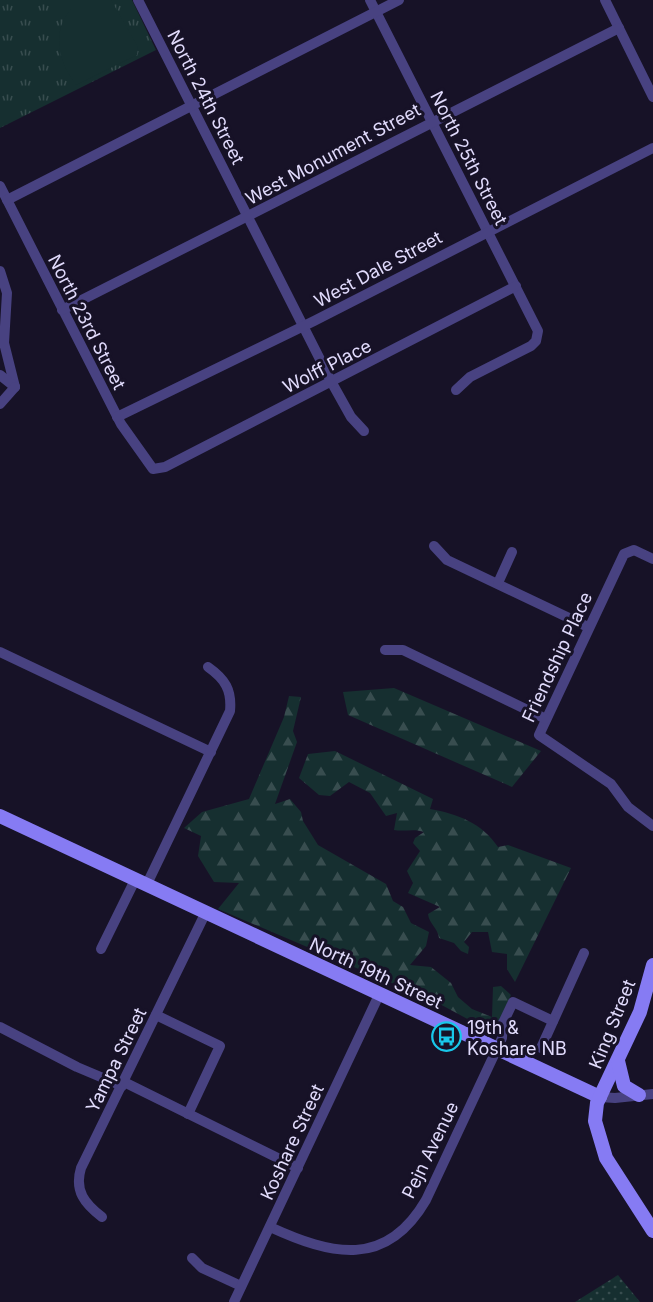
<svg xmlns="http://www.w3.org/2000/svg" width="653" height="1302" font-family="Inter,sans-serif">
  <defs>
    <pattern id="grass-dots" width="8" height="8" patternUnits="userSpaceOnUse" patternTransform="scale(1.5)"><rect width="8" height="8" fill="#162f30"/><path d="M2 2h.1M6 6h.1" fill="none" stroke="#384d4f" stroke-width="1.8" stroke-linecap="round"/></pattern>
    <pattern id="forest-firs" width="22" height="20" patternUnits="userSpaceOnUse" patternTransform="scale(1.5)"><rect width="22" height="20" fill="#162f30"/><path d="M5 1l3.5 6h-7zM16 11l3.5 6h-7z" fill="#384d4f"/></pattern>
    <pattern id="park-tufts" width="24" height="20" patternUnits="userSpaceOnUse" patternTransform="scale(1.5)"><rect width="24" height="20" fill="#162f30"/><path d="M3 7l-1-3M5 7V3M7 7l1-3M15 17l-1-3M17 17v-4M19 17l1-3" fill="none" stroke="#384d4f"/></pattern>
  </defs>
  <rect width="100%" height="100%" fill="#171227"/>
  <!-- grass -->
  <path fill="url(#grass-dots)" d="M618 1275 640 1302H575Z"/>
  <!-- forest -->
  <g fill="url(#forest-firs)">
    <path d="M394 688 541 751 512 787 348 715 343 692Z"/>
    <path d="M289 696 301 697 293 731 297 742 275 804 290 799 301 812 303 821 318 845 386 884 393 901 403 907 411 923 429 932 426 946 410 965 431 967 451 983 458 997 472 1009 492 1017 493 987 501 986 511 995 499 1021V1036L436 1002 218 909 239 883 214 882 198 856 201 836 184 828 202 812 249 799 284 717Z"/>
    <path d="M335 751 433 799 430 809C458 814 482 823 498 847L508 845 571 868 515 982 507 969V954L492 952 488 932H472L464 942 469 947 468 954 461 951 454 943 439 938C438 928 429 924 428 914L440 907 408 893 413 883 407 871 420 851 413 843 415 838 424 832C414 828 405 832 394 830L397 813 386 816 370 793 349 782 330 796 319 795 299 778 308 754Z"/>
  </g>
  <!-- park -->
  <path fill="url(#park-tufts)" d="M0 0H132L156 50 0 128Z"/>
  <!-- pitch -->
  <path fill="#162f30" d="M111 0 138 47 137 55 76 85C55 57 50 23 81 0Z"/>
  <g fill="none" stroke-linecap="round" stroke-linejoin="round">
    <!-- street -->
    <g stroke="#484281" stroke-width="10">
      <path d="M138 0 332 383 351 417 364 431"/>
      <path d="M370 0 538 331 536 341 531 346 470 377 456 390"/>
      <path d="M605 0 653 97"/>
      <path d="M0 186 121 424 153 469 165 467 516 286"/>
      <path d="M7 200 399 0"/>
      <path d="M0 271 7 293 4 343 15 387"/>
      <path d="M62 310 619 28"/>
      <path d="M0 375 15 387"/>
      <path d="M0 404 15 387"/>
      <path d="M117 417 314 321 653 148"/>
      <path d="M434 546 447 560 588 627"/>
      <path d="M653 559 634 550 624 554 539 735 611 784 628 807 653 826"/>
      <path d="M498 583 512 552"/>
      <path d="M385 650H403L546 719"/>
      <path d="M0 652 211 752"/>
      <path d="M146 886 230 711C232 690 225 679 208 667"/>
      <path d="M101 949 135 880"/>
      <path d="M156 1015 220 1046 188 1114"/>
      <path d="M0 1027 77 1067 122 1086"/>
      <path d="M541 1048 584 953"/>
      <path d="M124 1082 298 1168"/>
      <path d="M600 1097 615 1098 653 1094"/>
      <path d="M102 1217C85 1204 74 1191 81 1168L205 914"/>
      <path d="M270 1227C331 1255 386 1269 426 1200L502 1038 503 1023 513 1002 553 1021"/>
      <path d="M192 1258 202 1268 241 1286"/>
      <path d="M234 1302 379 995"/>
    </g>
    <!-- secondary -->
    <g stroke="#867bf3" stroke-width="14">
      <path d="M0 816 600 1097"/>
      <path d="M653 965 640 1012 597 1103 595 1121 606 1158 653 1231"/>
      <path d="M618 1061 624 1086 639 1095"/>
    </g>
  </g>
  <!-- icons -->
  <defs>
    <symbol id="bus-ring" viewBox="-11 -11 22 22"><circle r="9.5" fill="#171227" stroke="#19c7ea" stroke-width="1.5"/><path d="M-5-6H5V4H4V6H2V4H-2V6H-4V4H-5ZM-3.5-4V0h7V-4ZM-3.5 1.2v1.5H-2V1.2ZM2 1.2v1.5H3.5V1.2Z" fill="#19c7ea"/></symbol>
  </defs>
  <g fill-rule="evenodd">
    <use href="#bus-ring" x="430" y="1020" width="33" height="33"/>
  </g>
  <g text-anchor="middle" dominant-baseline="central" stroke-width="6" stroke-linejoin="round" paint-order="stroke">
    <!-- street labels -->
    <g font-size="18" fill="#e1dbfc" stroke="#171227">
      <text transform="translate(206 97) rotate(63)">North 24th Street</text>
      <text transform="translate(333 154) rotate(-28)">West Monument Street</text>
      <text transform="translate(469 158) rotate(63)">North 25th Street</text>
      <text transform="translate(378 269) rotate(-28)">West Dale Street</text>
      <text transform="translate(87 322) rotate(63)">North 23rd Street</text>
      <text transform="translate(327 366) rotate(-27)">Wolff Place</text>
      <text transform="translate(557 657) rotate(-65)">Friendship Place</text>
      <text transform="translate(376 973) rotate(25)">North 19th Street</text>
      <text transform="translate(612 1024) rotate(-68)">King Street</text>
      <text transform="translate(116 1060) rotate(-64)">Yampa Street</text>
      <text transform="translate(292 1142) rotate(-65)">Koshare Street</text>
      <text transform="translate(430 1150) rotate(-64)">Pejn Avenue</text>
    </g>
    <!-- poi labels -->
    <g font-size="18" fill="#e1dbfc" stroke="#171227" text-anchor="start">
      <text x="467" y="1027">19th &amp;<tspan x="467" dy="21">Koshare NB</tspan></text>
    </g>
  </g>
</svg>
